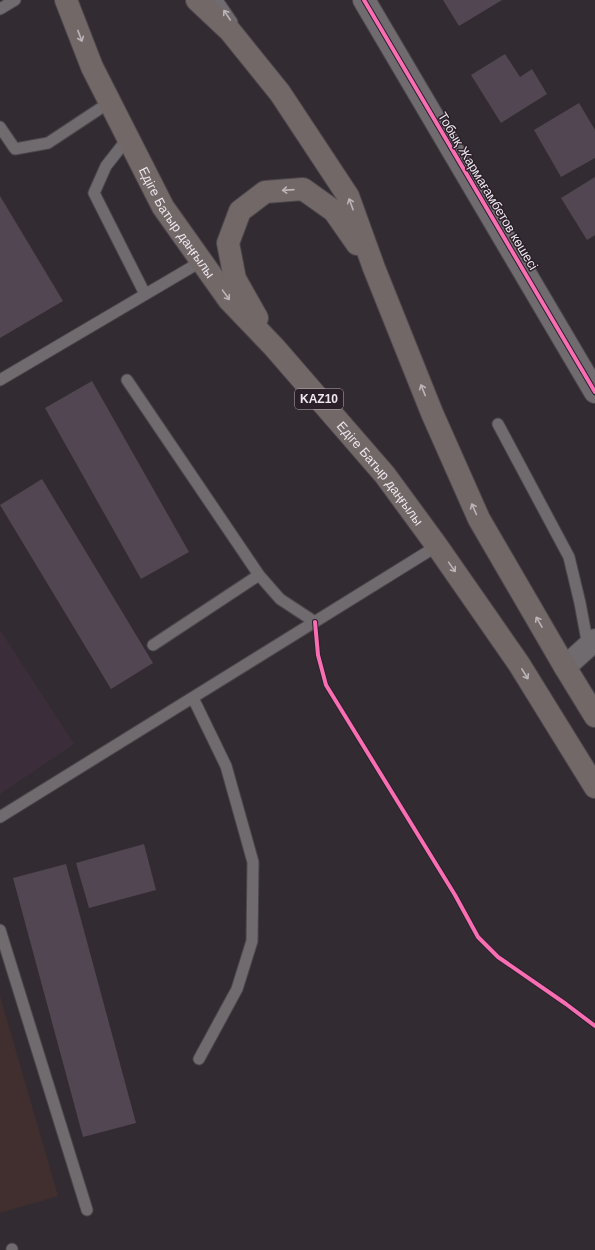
<svg xmlns="http://www.w3.org/2000/svg" width="595" height="1250" font-family="Arial,sans-serif">
  <rect width="100%" height="100%" fill="#322c32"/>
  <!-- commercial -->
  <path fill="#412f2f" d="M0 996 58 1196 0 1213Z"/>
  <!-- built -->
  <path fill="#3c2d3b" d="M0 630 74 744 0 794Z"/>
  <!-- building -->
  <g fill="#514651">
    <path d="M443 0H502L459 26Z"/>
    <path d="M505 54 520 77 532 69 547 94 501 123 471 75Z"/>
    <path d="M579 103 595 130V158L561 177 534 130Z"/>
    <path d="M595 177V235L587 240 561 198Z"/>
    <path d="M0 196 63 301 0 338Z"/>
    <path d="M92 381 189 552 141 579 45 408Z"/>
    <path d="M42 479 153 663 111 689 0 505Z"/>
    <path d="M144 844 156 890 89 908 76 863Z"/>
    <path d="M66 864 136 1123 83 1137 13 878Z"/>
  </g>
  <g fill="none" stroke-linecap="round" stroke-linejoin="round">
    <defs>
      <g id="service">
        <path d="M217 0 232 22"/>
        <path d="M0 9 15 0"/>
        <path d="M0 127 15 149 48 143 110 102"/>
        <path d="M128 138 106 166 94 193 145 294"/>
        <path d="M0 380 202 261"/>
        <path d="M127 380 259 575 280 599 315 622"/>
        <path d="M498 424 569 557 580 603 588 646"/>
        <path d="M153 645 259 575"/>
        <path d="M193 698 226 766 253 862 252 941 237 989 199 1059"/>
        <path d="M0 817 437 546"/>
        <path d="M0 930 87 1210"/>
        <path d="M12 1250V1249"/>
      </g>
      <g id="minor">
        <path d="M364 0 595 392"/>
        <path d="M565 667 595 640"/>
      </g>
      <g id="primary">
        <path id="s1" d="M66 0 92 67 163 207 229 300 274 347 385 475 437 546 519 664 595 787"/>
        <path d="M197 0 230 31 280 93 348 196 374 268 432 413 479 519 565 667 595 716"/>
        <path d="M257 318 235 279 228 243 240 211 265 192 303 189 334 211 357 244"/>
      </g>
    </defs>
    <!-- service casing -->
    <use href="#service" stroke="#4c474c" stroke-width="13"/>
    <!-- minor casing -->
    <use href="#minor" stroke="#4c474c" stroke-width="24"/>
    <!-- primary casing -->
    <use href="#primary" stroke="#4c474c" stroke-width="24"/>
    <!-- service -->
    <use href="#service" stroke="#6f6b6f" stroke-width="11"/>
    <!-- minor -->
    <use href="#minor" stroke="#6f6b6f" stroke-width="22"/>
    <!-- primary -->
    <use href="#primary" stroke="#726867" stroke-width="22"/>
    <defs>
      <g id="cycleway">
        <path d="M364 0 595 392"/>
        <path d="M315 622 318 655 326 685 455 895 478 937 498 957 566 1004 595 1026"/>
      </g>
    </defs>
    <!-- cycleway casing -->
    <use href="#cycleway" stroke="#2b202a" stroke-width="6"/>
    <!-- cycleway -->
    <use href="#cycleway" stroke="#f96db3" stroke-width="4"/>
  </g>
  <!-- one-way arrows -->
  <defs><path id="oneway-shaft" d="M-6 0H5M1.5-3L5.5 0L1.5 3" fill="none" stroke-width="1.6" stroke-linecap="round" stroke-linejoin="round"/></defs>
  <use stroke="#bbb5bb" href="#oneway-shaft" transform="translate(227 15) rotate(-124)"/>
  <g stroke="#bcb4b8">
    <use href="#oneway-shaft" transform="translate(80 36) rotate(69)"/>
    <use href="#oneway-shaft" transform="translate(288 190) rotate(176)"/>
    <use href="#oneway-shaft" transform="translate(351 204) rotate(-110)"/>
    <use href="#oneway-shaft" transform="translate(226 295) rotate(54)"/>
    <use href="#oneway-shaft" transform="translate(423 390) rotate(-112)"/>
    <use href="#oneway-shaft" transform="translate(474 509) rotate(-114)"/>
    <use href="#oneway-shaft" transform="translate(452 567) rotate(55)"/>
    <use href="#oneway-shaft" transform="translate(539 622) rotate(-120)"/>
    <use href="#oneway-shaft" transform="translate(525 674) rotate(58)"/>
  </g>
  <g text-anchor="middle" dominant-baseline="central" stroke-width="3" stroke-linejoin="round" paint-order="stroke">
    <!-- shield labels -->
    <rect fill="#2b202a" stroke="#b4abb3" stroke-width="1" x="295" y="389" width="48" height="20" rx="3"/>
    <g font-size="12" font-weight="bold" fill="#eee7ee">
      <text x="319" y="399">KAZ10</text>
    </g>
    <!-- street labels -->
    <g font-size="13" fill="#eee7ee" stroke="#2b202a">
      <text transform="translate(488 191) rotate(59)">Тобық Жармағамбетов көшесі</text>
      <text stroke="none"><textPath href="#s1" startOffset="249">Едіге Батыр даңғылы</textPath></text>
      <text stroke="none"><textPath href="#s1" startOffset="573">Едіге Батыр даңғылы</textPath></text>
    </g>
  </g>
</svg>
